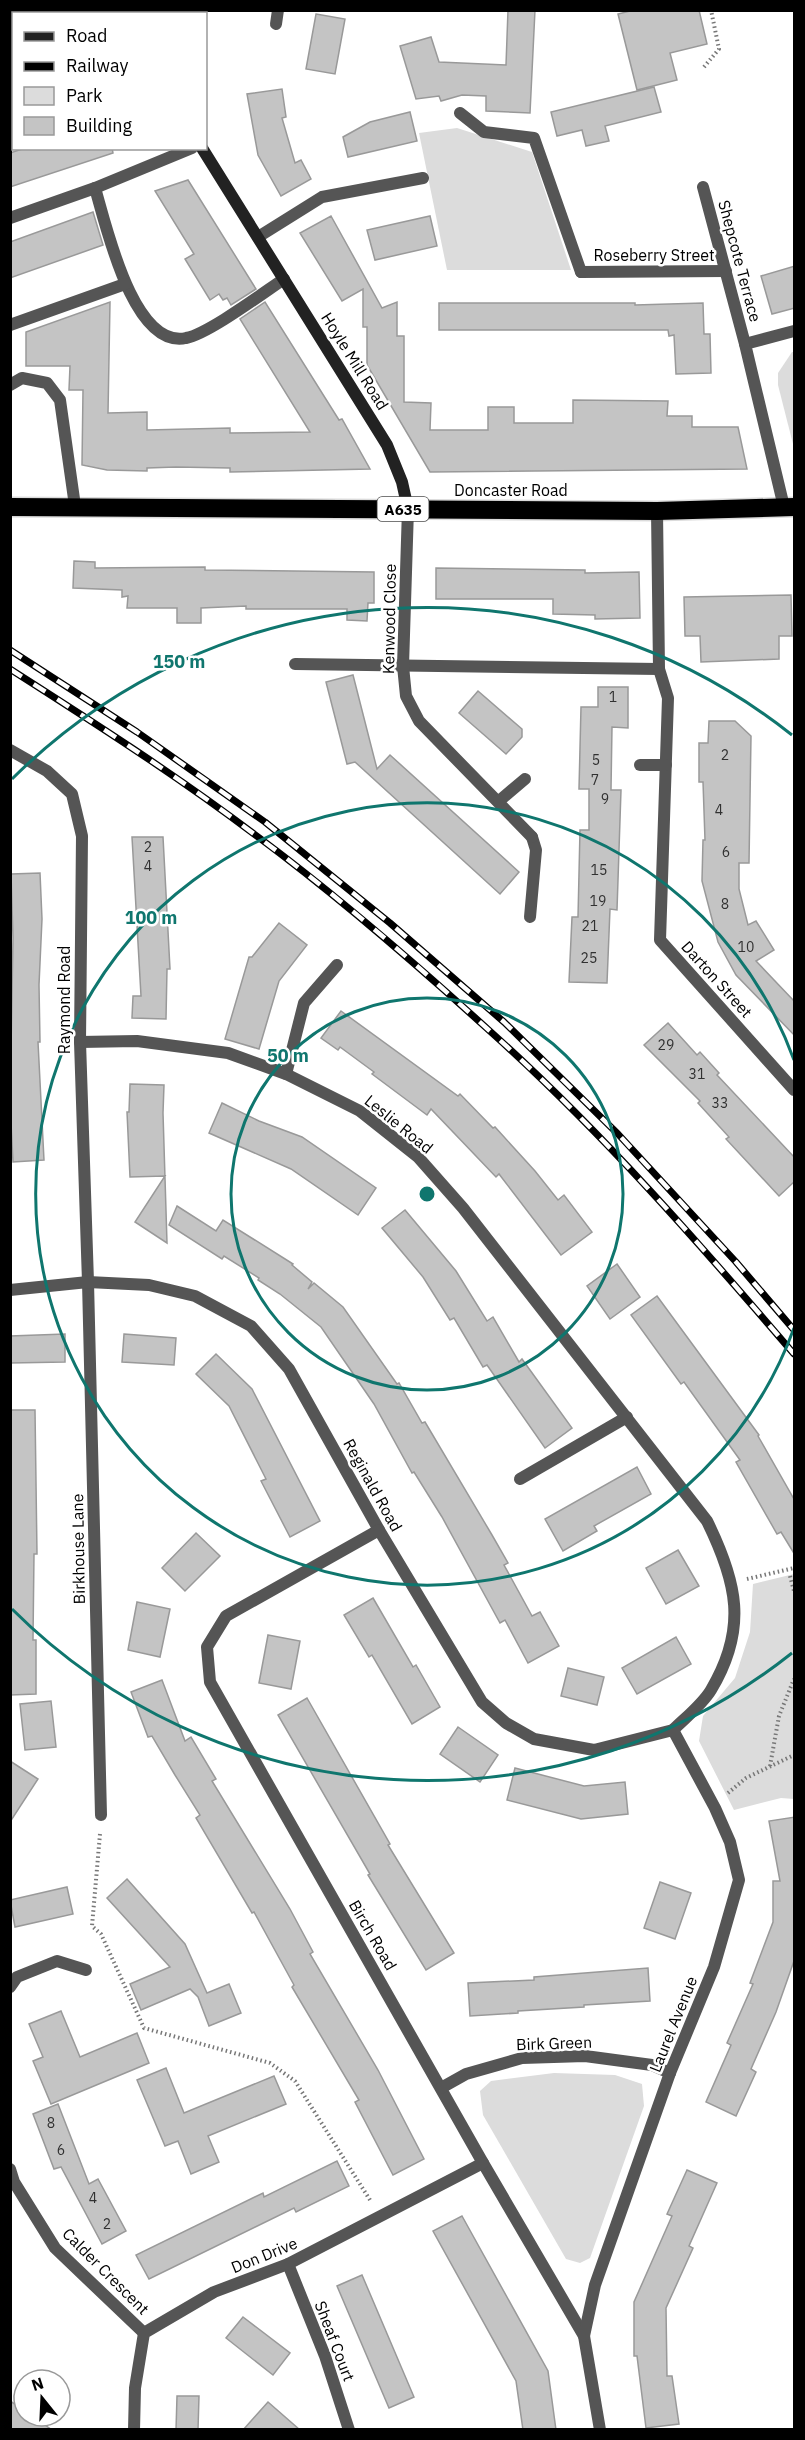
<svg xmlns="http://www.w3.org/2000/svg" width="805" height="2440" font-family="'IBM Plex Sans',sans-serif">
  <rect width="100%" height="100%" fill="#fff"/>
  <!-- green -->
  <g fill="#dcdcdc">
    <path d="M457 128 532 152 571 270H447L419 133Z"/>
    <path d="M792 352H794V448L778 385V373Z"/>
    <path d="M794 1574V1799L781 1798 734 1810 699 1741 703 1716 735 1678 750 1632 753 1584Z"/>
    <path d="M554 2073 615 2075 642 2084 644 2106 590 2258 580 2263 566 2259 483 2115 480 2091 491 2081Z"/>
  </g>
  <!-- building -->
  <g fill="#c4c4c4" stroke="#999" stroke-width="1.5">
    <path d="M508 10H535L530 113 486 111V96L462 95 441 101 439 96 416 99 400 46 431 37 439 62 506 65Z"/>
    <path d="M634 10H699L707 44 670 53 677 80 637 90 618 14Z"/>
    <path d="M316 14 345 19 335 74 306 69Z"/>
    <path d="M654 87 661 112 605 126 609 141 586 146 582 130 557 136 551 112Z"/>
    <path d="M282 89 286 117 282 118 295 163 301 160 311 179 281 196 258 155 247 94Z"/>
    <path d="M410 112 417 141 348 157 343 137 370 122Z"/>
    <path d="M25 148H112L113 153 10 187V153Z"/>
    <path d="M188 180 256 289 231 305 227 298 223 300 219 294 210 300 185 259 194 254 155 191Z"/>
    <path d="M93 212 103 245 10 278V242Z"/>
    <path d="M331 216 382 308 397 302V336H404V402L431 403 430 430H488V407H514V423H573V400L668 401 667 416H692V427H738L747 469 430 472 367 365V327H363V289L342 301 300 233Z"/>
    <path d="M430 216 437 246 375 260 367 230Z"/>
    <path d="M795 266V308L772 314 761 276Z"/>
    <path d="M110 302 108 413 147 412V430L230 428V433L310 432 240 319 265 302 339 420 342 419 370 469 230 472V468L176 467 147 468V471L107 470 82 465 83 390H69L70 366H26V332Z"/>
    <path d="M439 303H635V305L703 303 704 334H710L711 373 676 374 674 335 669 336 668 330H439Z"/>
    <path d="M74 561 95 562V568L205 567V570L374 572V603H368L367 621 347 620V609H246V606L201 608V623H177V608H127L128 596 122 597V590L73 588Z"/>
    <path d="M436 568 585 570V573L639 572 640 618 595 619V615L553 614V599H436Z"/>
    <path d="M791 595 792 636H779V659L701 662 700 636H685L684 597Z"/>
    <path d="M353 675 377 769 390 755 519 872 500 894 355 762 347 764 326 682Z"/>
    <path d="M598 687H628V728L612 727 611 790H621L617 910 610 909 607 983 569 982 572 917H578L580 830H589V789H579L581 707H598Z"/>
    <path d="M478 691 522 729V737L506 754 459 713Z"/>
    <path d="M709 721H735L751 736 749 863H739V889L748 925 756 921 774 950 756 961 795 1002V1036L736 975 718 942 702 881 703 840H705L703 782H699V743H708Z"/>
    <path d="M132 837H163L170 969H167L166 1019 132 1018 133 996H141Z"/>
    <path d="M40 873 42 919 39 985 40 1042H38L44 1160 13 1162 10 1104 13 938 11 874Z"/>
    <path d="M279 923 307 945 279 981 259 1049 225 1039 249 957H252Z"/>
    <path d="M341 1011 458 1096 460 1094 493 1128 495 1127 535 1171 558 1200 564 1195 592 1232 561 1255 499 1174 496 1177 431 1109 427 1115 372 1074 374 1072 340 1047 338 1050 321 1038Z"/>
    <path d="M668 1023 697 1055 700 1052 719 1073 717 1075 795 1158V1181L779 1196 726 1139 729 1137 698 1103 700 1101 644 1045Z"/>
    <path d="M130 1084 164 1085 163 1113 167 1243 135 1222 165 1176 130 1177 127 1112H129Z"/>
    <path d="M222 1103 259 1121 302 1137 376 1188 358 1215 291 1169 209 1133Z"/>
    <path d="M177 1206 216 1231 223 1220 293 1264 292 1265 312 1282 308 1289 314 1283 343 1307 397 1384 399 1383 422 1423 425 1422 492 1535 508 1563 504 1565 532 1616 540 1612 559 1646 528 1663 505 1620 500 1623 442 1517 414 1472 412 1473 374 1404 321 1327 280 1294 258 1280 259 1278 224 1256 222 1259 169 1225Z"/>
    <path d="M405 1210 456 1271 487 1321 493 1317 519 1362 522 1359 572 1428 545 1448 487 1365 483 1367 454 1318 450 1320 423 1277 382 1228Z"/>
    <path d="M617 1264 640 1297 610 1319 587 1286Z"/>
    <path d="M657 1296 759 1435 758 1436 795 1501V1555L781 1532 777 1534 736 1462 740 1460 684 1382 681 1384 631 1315Z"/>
    <path d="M65 1334V1362L10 1363V1336Z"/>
    <path d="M124 1334 176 1338 174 1365 122 1362Z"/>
    <path d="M216 1354 252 1389 320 1521 290 1537 261 1481 266 1479 229 1406 196 1374Z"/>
    <path d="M10 1410H35L37 1554H34L33 1640H36V1694L10 1695Z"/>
    <path d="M637 1467 651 1494 594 1526 597 1531 563 1551 545 1519Z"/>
    <path d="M196 1533 220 1556 185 1591 162 1568Z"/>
    <path d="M678 1550 699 1586 666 1604 646 1568Z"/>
    <path d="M373 1598 413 1667 416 1665 440 1707 412 1724 372 1655 369 1657 344 1615Z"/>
    <path d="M137 1602 170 1609 160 1657 128 1650Z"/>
    <path d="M268 1635 300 1641 291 1689 259 1683Z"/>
    <path d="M676 1637 691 1664 637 1694 622 1668Z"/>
    <path d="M568 1668 604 1677 597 1705 561 1696Z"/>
    <path d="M162 1680 185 1741 191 1737 216 1779 212 1781 290 1909 313 1952 310 1954 378 2070 424 2159 393 2175 355 2102 359 2100 292 1987 294 1985 254 1912 252 1913 196 1818 200 1815 175 1775 152 1736 148 1737 131 1692Z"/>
    <path d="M307 1698 390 1844 388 1845 454 1953 426 1970 368 1875 370 1874 278 1715Z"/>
    <path d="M51 1701 56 1747 25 1750 20 1704Z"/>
    <path d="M458 1727 498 1755 480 1782 440 1754Z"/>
    <path d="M10 1761 38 1779 10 1822Z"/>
    <path d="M515 1768 584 1786 625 1782 628 1814 581 1819 507 1800Z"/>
    <path d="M795 1817V1958L776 2012 751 2069 756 2072 736 2116 706 2102 731 2045 727 2043 753 1984 750 1983 773 1922V1881H780L769 1821Z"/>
    <path d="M127 1879 185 1944 207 1993 229 1984 241 2013 209 2026 198 1997 190 1989 141 2010 130 1984 170 1967 107 1898Z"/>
    <path d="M660 1882 691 1893 675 1939 644 1928Z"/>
    <path d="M67 1887 73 1914 15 1927 10 1900Z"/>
    <path d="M648 1968 650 2001 584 2005V2007L518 2011V2013L470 2016 468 1983 534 1980V1977Z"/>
    <path d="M61 2011 80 2057 137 2033 149 2063 51 2104 33 2061 43 2057 29 2024Z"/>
    <path d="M166 2068 184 2113 274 2076 286 2104 208 2136 219 2162 191 2174 178 2141 165 2146 137 2080Z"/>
    <path d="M58 2104 89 2184 98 2179 126 2231 102 2244 61 2167 54 2169 33 2114Z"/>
    <path d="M337 2161 349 2186 296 2212 294 2208 149 2279 136 2255 263 2193 264 2197Z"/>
    <path d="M687 2170 717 2183 689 2246 693 2248 666 2308 667 2376H672L679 2424 646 2428 637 2356H634V2302L672 2216 667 2214Z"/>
    <path d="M462 2216 548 2371 556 2430H523L516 2381 433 2231Z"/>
    <path d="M362 2275 414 2397 389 2408 337 2286Z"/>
    <path d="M243 2317 290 2353 273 2375 226 2338Z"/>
    <path d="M177 2396H199L198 2430H176Z"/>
    <path d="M10 2401 24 2410V2416H32L52 2430H10Z"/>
    <path d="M268 2402 300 2430H243Z"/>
  </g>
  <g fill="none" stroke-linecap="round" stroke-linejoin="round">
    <defs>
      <path id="highway" d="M10 507 657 511 794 507"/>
    </defs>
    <!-- highway casing -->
    <use href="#highway" stroke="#dbdbdb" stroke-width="21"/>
    <!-- path -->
    <g stroke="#777" stroke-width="4" stroke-dasharray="1.5 3" stroke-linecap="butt">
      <path d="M704 67 719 49 711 10"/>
      <path d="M790 1576 794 1591"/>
      <path d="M747 1579 794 1568"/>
      <path d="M770 1766 779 1716 794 1679"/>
      <path d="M728 1793 746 1778 794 1755"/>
      <path d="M100 1834 92 1926 101 1934 144 2028 270 2063 295 2081 370 2200"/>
    </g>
    <!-- lane -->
    <g stroke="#555" stroke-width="12">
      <path d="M460 113 484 132 534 138 581 272"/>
      <path d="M95 188C106 225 133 349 186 338 208 334 263 293 284 279"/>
      <path d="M258 237 322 197 423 178"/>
      <path d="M10 325 125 284"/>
      <path d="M10 385 22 378 47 383 60 400 75 506"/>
      <path d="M295 664 659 669"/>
      <path d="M530 917 536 850 532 837"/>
      <path d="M286 1074 304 1003 337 965"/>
      <path d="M520 1479 627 1417"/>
    </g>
    <!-- street -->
    <g stroke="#555" stroke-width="12">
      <path d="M276 24 278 10"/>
      <path d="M703 187 745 344"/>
      <path d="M10 218 95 188 192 148"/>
      <path d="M581 272 726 271"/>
      <path d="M784 507 745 344 794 331"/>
      <path d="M408 509 403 666 406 696 419 721 532 837"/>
      <path d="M657 511 659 669 668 698 660 940 794 1090"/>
      <path d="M10 750 47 771 72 794 82 836 80 1042 88 1282 101 1815"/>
      <path d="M640 765H666"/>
      <path d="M499 801 525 779"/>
      <path d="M80 1042 137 1041 228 1053 286 1074 360 1111 418 1157 463 1208 707 1521C737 1582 748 1628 711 1690 702 1705 685 1718 673 1730"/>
      <path d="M10 1290 88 1282 149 1285 195 1296 251 1326 289 1369 379 1530 482 1702 506 1723 534 1739 594 1750 673 1730"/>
      <path d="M379 1530 226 1616 207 1647 210 1682 483 2163 584 2336 600 2430"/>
      <path d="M10 1987 17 1977 57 1961 86 1970"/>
      <path d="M441 2088 466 2074 522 2058 585 2056 652 2065 670 2073"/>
      <path d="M10 2169 14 2182 55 2248 144 2333"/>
      <path d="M288 2264 325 2356 349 2430"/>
      <path d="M584 2336 595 2285 670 2073 714 1967 739 1880 730 1842 715 1808 673 1730"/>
      <path d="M134 2430 135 2388 144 2333 214 2292 288 2264 483 2163"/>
    </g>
    <!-- secondary -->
    <g stroke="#222" stroke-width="12">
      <path d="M119 10 121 14"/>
      <path d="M202 148 387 445 402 482 408 509"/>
    </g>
    <!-- highway -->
    <use href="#highway" stroke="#000" stroke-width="18"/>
    <defs>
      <g id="rail">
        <path d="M10 650 137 732 265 822 390 923 504 1022 618 1134 736 1262 794 1330"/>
        <path d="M10 669C93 722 176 775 254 834 337 895 416 964 492 1033 601 1131 699 1243 794 1354"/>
      </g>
    </defs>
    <!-- rail casing -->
    <use href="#rail" stroke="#000" stroke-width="7"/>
    <!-- rail -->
    <use href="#rail" stroke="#fff" stroke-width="4.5" stroke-dasharray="14" stroke-linecap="butt"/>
  </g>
  <!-- distance rings -->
  <g fill="none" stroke="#0f766e" stroke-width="3">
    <circle cx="427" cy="1194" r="196"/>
    <path d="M794 1328A391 391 0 1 1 794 1060"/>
    <path d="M792 1653A587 587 0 0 1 12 1609M12 779A587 587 0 0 1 792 735"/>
  </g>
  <g text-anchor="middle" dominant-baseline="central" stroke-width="5" stroke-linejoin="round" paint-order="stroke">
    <!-- number labels -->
    <g font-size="14" fill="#313131">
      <text x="613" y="697">1</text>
      <text x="725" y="755">2</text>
      <text x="596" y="760">5</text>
      <text x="595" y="780">7</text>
      <text x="605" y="799">9</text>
      <text x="719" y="810">4</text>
      <text x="148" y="847">2</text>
      <text x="726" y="852">6</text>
      <text x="148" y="866">4</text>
      <text x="599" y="870">15</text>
      <text x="598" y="901">19</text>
      <text x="725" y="904">8</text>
      <text x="590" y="926">21</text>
      <text x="746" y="947">10</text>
      <text x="589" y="958">25</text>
      <text x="666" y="1045">29</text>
      <text x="697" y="1074">31</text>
      <text x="720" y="1103">33</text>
      <text x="51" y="2123">8</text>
      <text x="61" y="2150">6</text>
      <text x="93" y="2198">4</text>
      <text x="107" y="2224">2</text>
    </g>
    <!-- shield labels -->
    <rect fill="#fff" stroke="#4c4c4c" stroke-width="1.5" x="377.5" y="497" width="51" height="24" rx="4.5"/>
    <g font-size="15" font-weight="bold" fill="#000">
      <text x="403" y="509">A635</text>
    </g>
    <!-- street labels -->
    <g font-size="16" fill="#000" stroke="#fff">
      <text x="654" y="255">Roseberry Street</text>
      <text transform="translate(740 261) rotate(75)">Shepcote Terrace</text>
      <text transform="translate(355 361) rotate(58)">Hoyle Mill Road</text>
      <text x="511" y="490">Doncaster Road</text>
      <text transform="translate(389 619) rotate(-89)">Kenwood Close</text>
      <text transform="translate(717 979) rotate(48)">Darton Street</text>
      <text transform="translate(64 1000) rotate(-90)">Raymond Road</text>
      <text transform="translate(399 1124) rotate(39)">Leslie Road</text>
      <text transform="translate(373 1485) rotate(61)">Reginald Road</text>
      <text transform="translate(78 1549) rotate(-91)">Birkhouse Lane</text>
      <text transform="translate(373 1935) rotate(60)">Birch Road</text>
      <text transform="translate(673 2024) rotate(-68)">Laurel Avenue</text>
      <text transform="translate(554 2043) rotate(-2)">Birk Green</text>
      <text transform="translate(264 2255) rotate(-22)">Don Drive</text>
      <text transform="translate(106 2271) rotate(45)">Calder Crescent</text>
      <text transform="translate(335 2341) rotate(69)">Sheaf Court</text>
    </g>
  </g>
  <circle cx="427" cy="1194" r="9" fill="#0f766e" stroke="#fff" stroke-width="3"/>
  <g font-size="18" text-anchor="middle" font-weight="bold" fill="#0f766e" stroke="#fff" stroke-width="5" stroke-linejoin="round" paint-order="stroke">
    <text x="179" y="668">150 m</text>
    <text x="151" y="924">100 m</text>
    <text x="288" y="1062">50 m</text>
  </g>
  <!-- border -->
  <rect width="805" height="2440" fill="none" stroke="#000000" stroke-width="24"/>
  <!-- legend -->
  <rect x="12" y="12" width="195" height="138" fill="#ffffff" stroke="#999999" stroke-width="1.5"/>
  <rect x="24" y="32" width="30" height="9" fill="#222222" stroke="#999999" stroke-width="1.5"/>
  <text x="66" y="42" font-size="18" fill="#000000">Road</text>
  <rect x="24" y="62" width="30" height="9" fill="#000000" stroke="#999999" stroke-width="1.5"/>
  <text x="66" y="72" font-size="18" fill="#000000">Railway</text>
  <rect x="24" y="87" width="30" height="18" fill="#dcdcdc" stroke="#999999" stroke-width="1.5"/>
  <text x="66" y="102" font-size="18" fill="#000000">Park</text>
  <rect x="24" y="117" width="30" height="18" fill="#c4c4c4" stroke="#999999" stroke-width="1.5"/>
  <text x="66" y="132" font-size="18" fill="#000000">Building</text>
  <!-- north arrow -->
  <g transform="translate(42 2398) rotate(342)"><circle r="28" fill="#ffffff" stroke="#999999" stroke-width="1.5"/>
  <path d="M0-4.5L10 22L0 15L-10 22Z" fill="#000000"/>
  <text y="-9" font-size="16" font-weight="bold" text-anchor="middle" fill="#000000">N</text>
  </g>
</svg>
